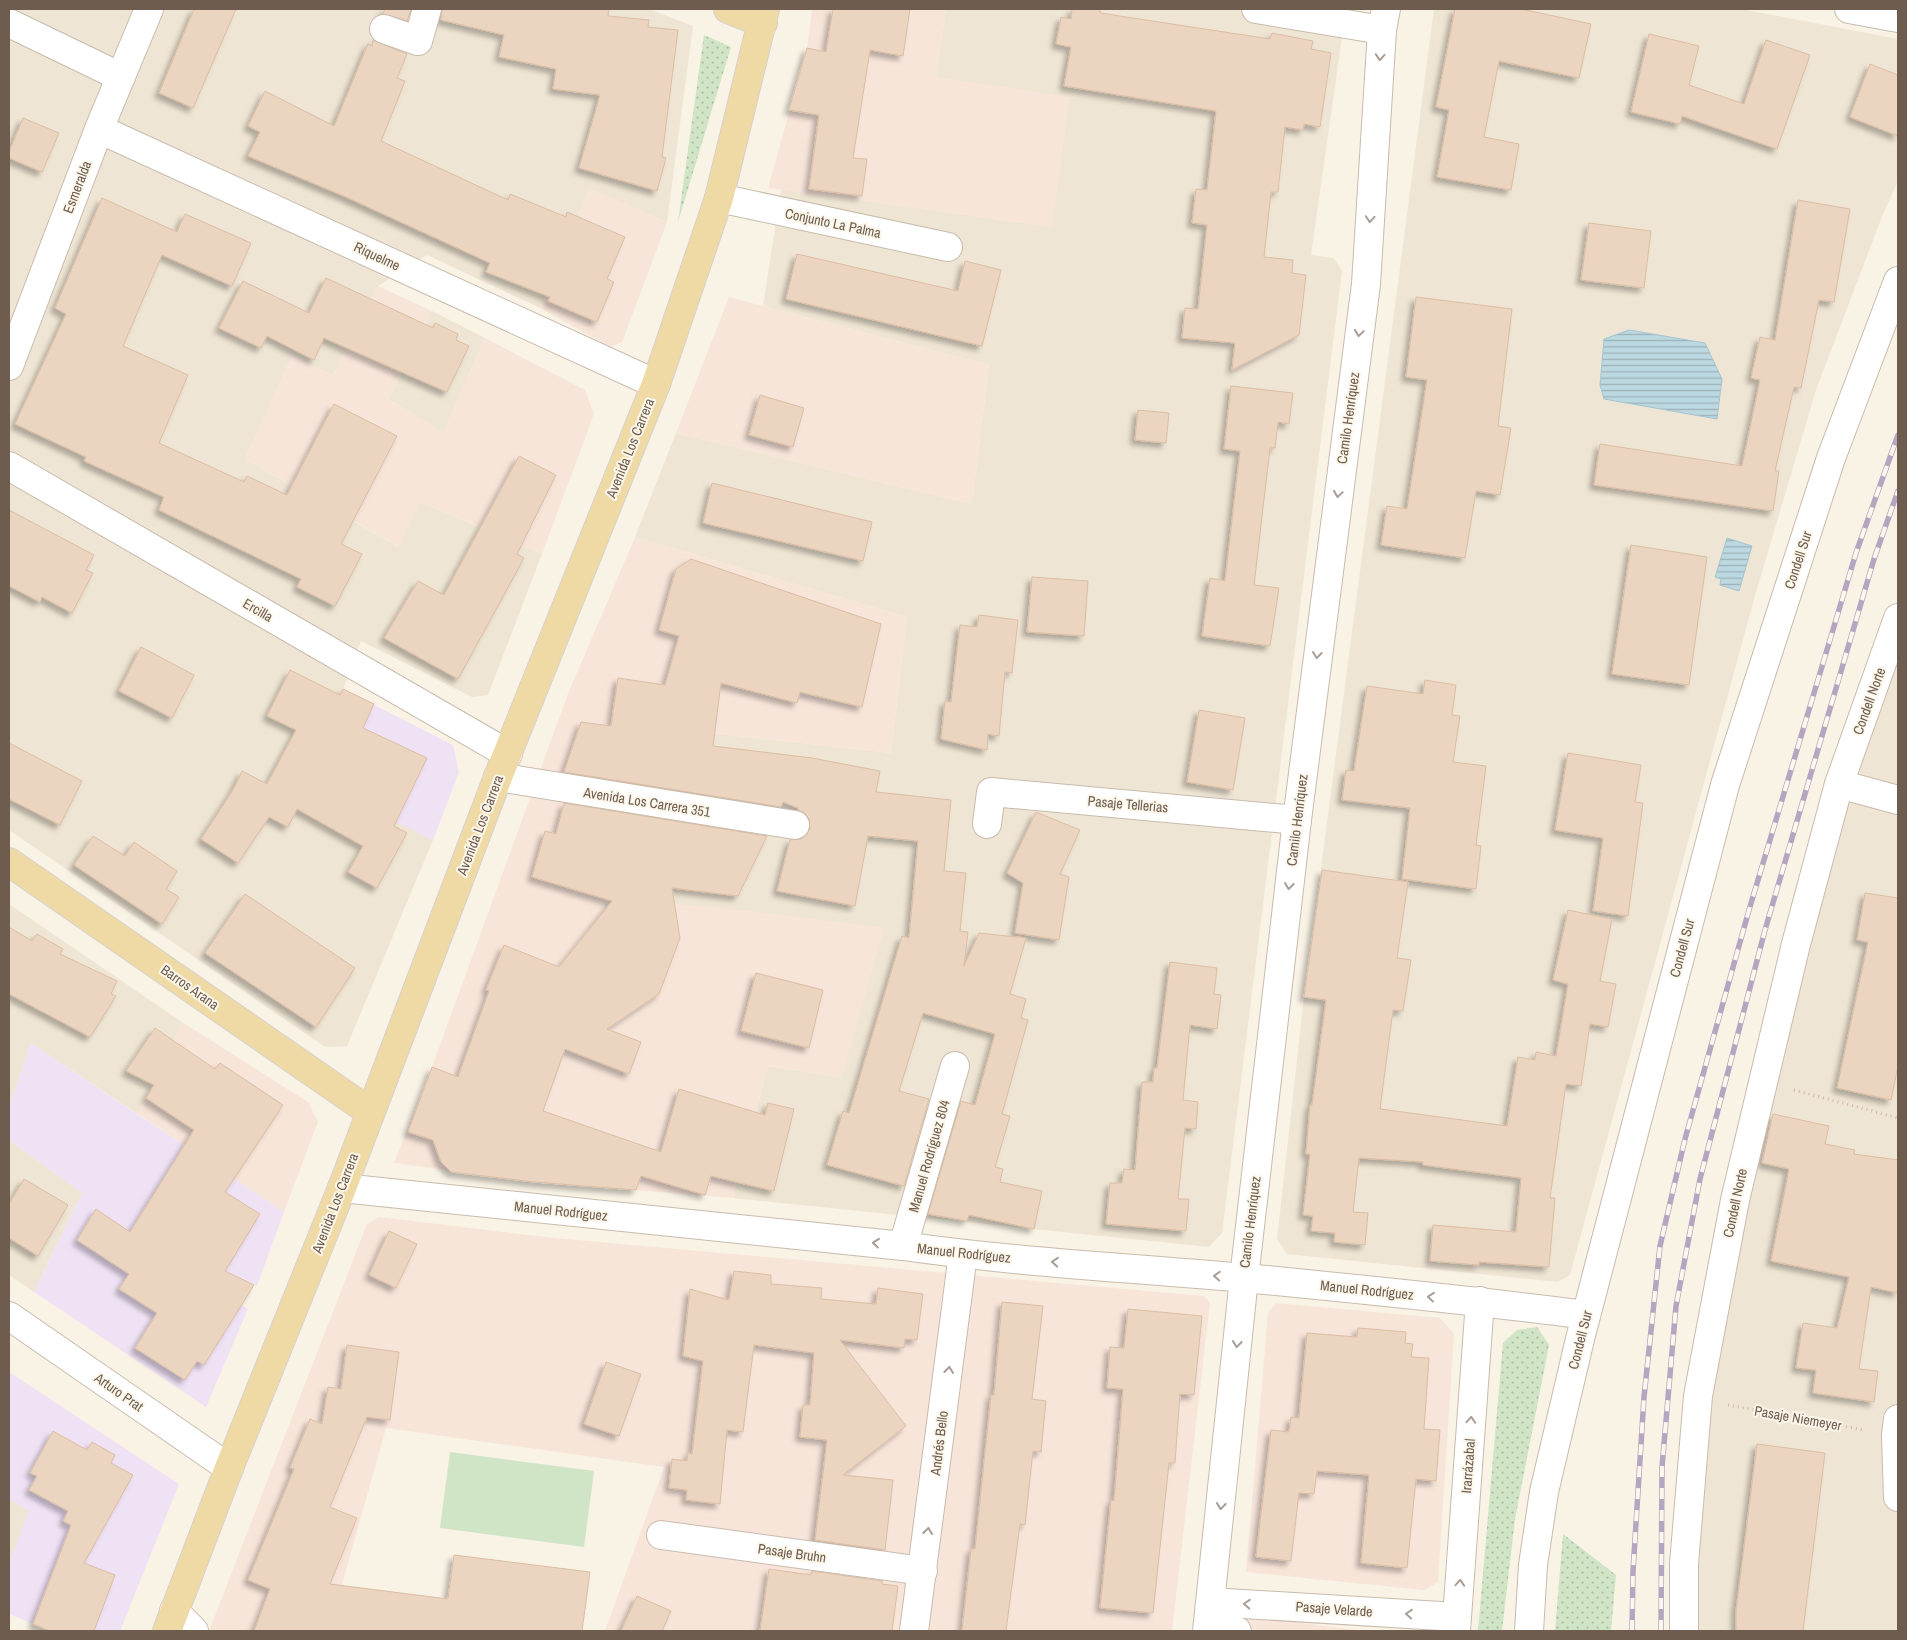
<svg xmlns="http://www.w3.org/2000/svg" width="1907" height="1640" font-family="'Archivo Narrow',sans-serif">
  <defs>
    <pattern id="green-dots" width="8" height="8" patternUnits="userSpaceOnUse" patternTransform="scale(1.25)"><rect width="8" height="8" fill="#d0e4c6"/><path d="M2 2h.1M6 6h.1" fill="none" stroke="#adbca3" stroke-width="1.8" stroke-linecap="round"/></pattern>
    <pattern id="water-rules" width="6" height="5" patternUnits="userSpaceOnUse" patternTransform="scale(1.25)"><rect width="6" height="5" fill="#bcd8e0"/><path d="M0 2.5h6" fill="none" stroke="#9db2b8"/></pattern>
    <filter id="shadow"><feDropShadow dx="-4.5" dy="4.5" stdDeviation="2.5" flood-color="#0004"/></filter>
  </defs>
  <rect width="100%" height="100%" fill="#f9f3e5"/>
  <!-- residential -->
  <g fill="#efe5d4">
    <path d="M9 9H649L693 26 667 222 589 189 540 308 427 255 378 286 333 375 292 356 245 459 398 547 420 502 542 554 488 695 472 697 361 641 343 689 308 762 397 822 433 840 347 1046 325 1047 9 830Z"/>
    <path d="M946 9H1346L1311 255 1334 258 1342 271 1222 1233 1209 1247 733 1198 768 1066 842 1078 618 899 647 726 891 753 907 617 635 537 676 433 972 504 989 365 763 306 781 189 1052 227 936 77Z"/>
    <path d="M1434 9H1741L1898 39V181L1883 214 1816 390 1754 599 1570 1275 1558 1282 1287 1254 1277 1239 1304 997Z"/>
    <path d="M432 311 485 338 443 433 389 399Z"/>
    <path d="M1898 644V1631H1690L1708 1393 1770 1102 1852 777Z"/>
    <path d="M9 904 182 1022 138 1114 31 1043 9 1107Z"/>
    <path d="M9 1140 82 1193 34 1292 9 1275Z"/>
    <path d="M9 1499 30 1511 9 1564Z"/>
  </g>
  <!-- commercial -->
  <g fill="#f8e5da">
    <path d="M812 9H946L937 77 1070 97 1052 227 768 188 807 48Z"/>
    <path d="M589 188 667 222 622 342 610 347 540 308Z"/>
    <path d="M378 286 432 311 389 399 443 433 485 338 585 390 594 414 542 554 420 502 399 547 245 459 292 355 333 375Z"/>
    <path d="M729 297 989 365 972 504 676 433Z"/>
    <path d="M635 537 907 617 891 753 647 726 619 899 731 909 884 928 842 1078 768 1066 733 1198 534 1182 394 1163 432 1067 569 691Z"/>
    <path d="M182 1022 308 1102 318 1122 284 1212 138 1114Z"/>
    <path d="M379 1217 555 1238 1204 1296 1210 1303 1172 1631H605L664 1467 386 1428 329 1631H209L367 1224Z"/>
    <path d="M1276 1303 1440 1318 1454 1334 1438 1582 1424 1590 1246 1572 1268 1313Z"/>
    <path d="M1234 1614 1364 1631H1231Z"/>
  </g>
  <!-- education -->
  <g fill="#f0e2f5">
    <path d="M343 689 453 745 459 772 433 840 330 790 308 762Z"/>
    <path d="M31 1043 284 1212 257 1286 233 1275 224 1294 248 1309 206 1407 34 1292 82 1193 9 1140V1107Z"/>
    <path d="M9 1372 179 1484 120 1631H50L9 1614V1564L29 1511 9 1499Z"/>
  </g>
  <!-- green -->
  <g fill="url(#green-dots)">
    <path d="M704 35 731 47 678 222Z"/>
    <path d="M1537 1327 1549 1345 1515 1519 1502 1631H1478L1503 1343 1517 1330Z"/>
    <path d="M1563 1534 1616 1575 1611 1631H1555Z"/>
  </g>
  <!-- pitch -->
  <path fill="#d0e4c6" d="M450 1452 594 1471 584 1547 440 1528Z"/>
  <!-- water -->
  <g fill="url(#water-rules)" stroke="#a4c6d0">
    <path d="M1629 330 1705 343 1722 379 1717 419 1604 399 1600 385 1604 339Z"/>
    <path d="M1727 538 1752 546 1739 591 1720 585 1721 579 1715 577Z"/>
  </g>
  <!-- building -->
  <g fill="#ebd5c0" stroke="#dbbda3" filter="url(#shadow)">
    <path d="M194 9H236L193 108 159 93Z"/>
    <path d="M385 9H411L407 21 383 14Z"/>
    <path d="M442 9H609L608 16 649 20 648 27 678 30 662 157 666 158 657 191 579 168 600 95 553 89 556 69 499 57 504 35 441 20Z"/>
    <path d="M833 9H910L903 56 870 50 853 158 867 159 862 196 809 189 819 115 789 110 807 48 826 52Z"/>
    <path d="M1072 9H1100V13L1270 39 1272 33 1313 41 1311 49 1331 53 1320 127 1304 124 1303 130 1285 127 1278 192H1271L1264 257 1293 260 1292 273 1306 275 1299 335 1232 370 1235 343 1182 338 1185 308 1198 309 1207 225 1192 223 1196 189 1207 190 1216 111 1064 86 1071 47 1056 44 1061 17 1071 19Z"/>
    <path d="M1455 9H1521L1591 24 1579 78 1499 61 1484 137 1519 144 1511 190 1437 177 1449 110 1436 107Z"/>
    <path d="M1649 34 1699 46 1689 85 1744 104 1766 40 1810 55 1777 149 1682 116 1680 124 1631 112Z"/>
    <path d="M373 40 407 54 397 78 405 81 381 141 508 200 510 194 566 217 567 212 625 237 607 279 614 282 597 322 548 301 550 297 486 272 490 263 346 197 248 156 260 132 248 126 265 91 334 126 368 44 372 46Z"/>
    <path d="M1870 64 1898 75V136L1850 117Z"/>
    <path d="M23 118 59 133 42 172 9 158V152Z"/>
    <path d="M102 198 177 232 185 214 251 243 232 286 162 255 123 346 188 375 159 443 244 482 247 476 287 495 334 404 397 436 341 544 362 554 335 606 297 587 301 579 159 510 164 497 84 461 86 457 15 424 66 314 55 308Z"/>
    <path d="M1798 200 1850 209 1834 302 1819 300 1801 388 1794 387 1775 471H1779L1773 511 1594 485 1600 444 1742 466 1760 380 1751 378 1760 337 1775 340Z"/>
    <path d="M1589 223 1651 231 1644 288 1581 280Z"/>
    <path d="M797 254 958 291 965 261 1001 270 982 346 786 299Z"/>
    <path d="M326 278 433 328 435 323 458 334 456 340 469 346 447 392 324 338 314 360 267 336 261 348 219 328 243 281 309 313Z"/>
    <path d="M1416 297 1512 309 1498 426 1511 428 1500 495 1476 491 1465 558 1381 545 1387 506 1407 509 1427 380 1406 377Z"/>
    <path d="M1231 386 1293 393 1289 424 1278 422 1275 448H1270L1254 585 1279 588 1270 646 1202 636 1210 578 1225 581 1240 451 1224 449Z"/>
    <path d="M760 395 804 408 793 447 749 435Z"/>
    <path d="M1138 410 1169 413 1166 443 1135 440Z"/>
    <path d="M519 456 556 475 517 554 524 558 458 679 384 638 418 581 444 595Z"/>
    <path d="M712 483 872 522 863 561 703 523Z"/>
    <path d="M9 510 94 555 86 570 93 573 72 613 42 597 40 602 9 586Z"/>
    <path d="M1631 545 1707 557 1689 685 1612 674Z"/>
    <path d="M691 559 881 624 862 707 800 692 797 703 721 683 713 746 812 758 880 771 876 792 951 800 944 871 966 873 960 931 968 932 964 966 979 933 1026 938 1010 994 1026 999 1021 1018 1028 1020 1002 1114 1010 1116 995 1167 1003 1169 1000 1182 1042 1191 1034 1229 969 1215 967 1221 928 1214 961 1101 975 1105 995 1034 923 1013 899 1091 929 1099 904 1186 827 1165 843 1111 849 1113 902 936 909 938 918 841 868 836 855 906 777 891 790 840 801 839 807 834 810 828 809 819 804 813 798 810V808L783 802 781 807 564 772 581 722 611 726 618 678 665 685 679 636 659 630 676 569Z"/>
    <path d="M1032 577 1088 581 1084 636 1027 632Z"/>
    <path d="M979 615 1018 620 1012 673 1005 672 999 736 988 734 987 750 941 739 945 701 951 702 960 625 977 627Z"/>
    <path d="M141 647 194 675 172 718 119 691Z"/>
    <path d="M290 670 340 695 343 689 374 704 363 728 427 758 394 826 407 833 377 888 348 872 363 846 297 809 288 827 269 817 238 863 201 839 233 790 242 771 267 784 296 730 267 716Z"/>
    <path d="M1425 680 1456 685 1452 715 1460 716 1453 762 1486 766 1476 845 1481 846 1476 889 1402 879 1410 808 1342 800 1346 770 1354 771 1367 686 1423 694Z"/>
    <path d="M1199 710 1245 718 1233 790 1187 782Z"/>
    <path d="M9 743 82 781 60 825 9 799Z"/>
    <path d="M1568 753 1641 765 1635 802 1643 803 1628 916 1593 911 1603 838 1555 830Z"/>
    <path d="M564 803 767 836 738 896 672 888 680 938 659 994 607 1029 641 1042 629 1074 565 1049 543 1111 661 1152 679 1089 765 1115 768 1103 794 1109 774 1191 711 1176 705 1195 641 1176 636 1190 534 1182 451 1172 441 1162 433 1140 408 1132 432 1067 458 1077 489 991 486 990 504 945 559 967 612 901 532 877 545 831 556 834Z"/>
    <path d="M1036 812 1080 830 1060 874 1069 877 1059 940 1015 933 1023 883 1007 873Z"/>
    <path d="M93 836 125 856 134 842 177 871 166 889 179 897 162 924 74 865Z"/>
    <path d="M1322 870 1408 882 1397 958 1411 960 1403 1011 1393 1010 1380 1109 1507 1126 1518 1057 1535 1060 1536 1052 1556 1056 1568 984 1553 980 1568 910 1612 919 1600 981 1616 984 1608 1027 1590 1024 1581 1086 1566 1084 1550 1198H1555L1549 1267 1479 1262V1265L1430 1261 1433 1225 1516 1232 1521 1178 1423 1165V1162L1359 1158 1353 1212 1368 1213 1365 1245 1334 1242 1335 1233 1311 1231 1313 1216 1303 1215 1310 1154H1306L1310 1105H1312L1326 1000 1304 997Z"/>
    <path d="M1865 893 1898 898V1066L1891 1100 1837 1088 1868 942 1857 940Z"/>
    <path d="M245 894 355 968 316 1027 205 953Z"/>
    <path d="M9 927 32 941 37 934 63 949 60 954 117 981 111 994 116 996 90 1037 9 994Z"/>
    <path d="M1170 962 1217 968 1214 994 1221 995 1217 1029 1190 1025 1183 1100 1198 1102 1196 1129 1185 1128 1178 1199H1189L1186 1231 1106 1224 1110 1183H1122L1124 1169 1135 1170 1142 1082H1153L1154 1068H1157Z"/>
    <path d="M756 973 823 990 809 1048 741 1031Z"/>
    <path d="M155 1028 215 1069 220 1063 283 1105 225 1192 260 1214 225 1271 254 1285 204 1365 197 1361 185 1380 135 1348 157 1313 119 1289 129 1274 77 1240 96 1209 130 1232 194 1130 146 1098 154 1085 126 1071Z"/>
    <path d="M1773 1114 1829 1126 1825 1144 1855 1150 1854 1154 1898 1160V1293L1871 1287 1859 1369 1878 1371 1874 1402 1813 1393 1816 1370 1796 1368 1803 1323 1837 1328 1849 1277 1771 1261 1789 1169 1762 1163Z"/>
    <path d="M24 1179 68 1205 38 1256 9 1238V1204Z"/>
    <path d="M389 1231 417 1244 396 1288 369 1275Z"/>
    <path d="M734 1271 771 1275V1284L822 1288 821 1299 876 1304 878 1288 923 1294 917 1340 905 1339 904 1348 840 1340 906 1426 843 1475 893 1480 885 1550 815 1540 827 1440 800 1437 803 1405H810L814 1353 754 1345 743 1432 727 1430 720 1504 686 1500 687 1490 669 1488 672 1459 687 1461 688 1453 692 1454 703 1361 683 1356 690 1289 729 1300Z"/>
    <path d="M1002 1302 1043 1306 1032 1399 1046 1401 1041 1452 1033 1451 1025 1525 1020 1524 1006 1631H962L971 1549H975L991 1395H994Z"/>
    <path d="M1128 1309 1202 1316 1194 1395 1180 1394 1175 1463H1169L1153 1613 1100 1608 1111 1500 1114 1501 1123 1389 1107 1388 1110 1347 1124 1348Z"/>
    <path d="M1358 1328 1406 1332 1405 1343 1413 1344 1411 1357 1429 1358 1424 1429 1440 1430 1436 1481 1416 1479 1407 1568 1361 1563 1369 1475 1317 1471 1314 1494 1299 1493 1291 1561 1256 1557 1271 1430 1289 1432 1291 1417 1299 1418 1307 1333 1357 1337Z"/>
    <path d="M347 1345 399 1352 390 1420 367 1417 330 1507 357 1518 330 1584 448 1599 454 1555 590 1572 582 1631H254L270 1589 248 1580 294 1469 290 1468 310 1419 322 1424 328 1387 341 1389Z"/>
    <path d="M606 1362 641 1374 619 1436 584 1424Z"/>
    <path d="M53 1431 87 1450 92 1442 115 1455 111 1463 133 1475 84 1563 115 1575 94 1631H50L33 1624 71 1525 63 1521 68 1511 29 1490 37 1476 30 1473Z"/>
    <path d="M1757 1444 1825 1453 1803 1631H1736V1611Z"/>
    <path d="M769 1569 811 1575 812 1571 882 1581V1584L898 1586 892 1631H760Z"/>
    <path d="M637 1596 671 1611 662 1631H621Z"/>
  </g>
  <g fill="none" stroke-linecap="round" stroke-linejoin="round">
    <defs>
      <g id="minor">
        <path d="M1256 9 1382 30"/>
        <path d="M1849 9 1898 18"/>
        <path d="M9 23 121 77"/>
        <path d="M384 29 418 41 427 9"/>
        <path d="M99 129 656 384"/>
        <path d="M719 198 948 247"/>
        <path d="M9 366 99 129 149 9"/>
        <path d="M9 466 508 754"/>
        <path d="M498 777 795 825"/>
        <path d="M1839 784 1898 800"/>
        <path d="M987 824 991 792 1297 820"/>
        <path d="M342 1188 903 1246C1016 1262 1131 1268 1245 1278 1359 1289 1473 1300 1586 1315"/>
        <path d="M903 1246 955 1066"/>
        <path d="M9 1316 229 1468"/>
        <path d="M1898 1419 1896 1435 1898 1497"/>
        <path d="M661 1535 923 1571"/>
        <path d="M1211 1602 1457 1617"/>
        <path d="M174 1611 194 1631"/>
        <path d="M1208 1627 1237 1631"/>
        <path d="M914 1631 963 1254"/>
        <path d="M1207 1631 1244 1278 1297 820 1366 284 1382 30 1386 9"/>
        <path d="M1456 1631 1480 1301"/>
        <path d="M1529 1631 1533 1565 1544 1492 1580 1339 1725 785 1831 458 1898 281"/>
        <path d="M1684 1631V1564L1698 1396 1735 1200 1796 944 1839 784 1898 618"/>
      </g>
      <g id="major">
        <path d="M728 9 763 23"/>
        <path d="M9 862 370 1112"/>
        <path d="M167 1631 229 1468 342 1188 498 777 656 384 719 198 765 9"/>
      </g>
    </defs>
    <!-- minor casing -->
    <use href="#minor" stroke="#c8bbad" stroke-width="30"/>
    <!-- major casing -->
    <use href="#major" stroke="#d6d1cd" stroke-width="30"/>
    <!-- path -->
    <g stroke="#cfb8a4" stroke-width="3" stroke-dasharray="1 4" stroke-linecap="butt">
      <path d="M1794 1090 1898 1118"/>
      <path d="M1728 1405 1864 1430"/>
    </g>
    <!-- minor -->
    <use href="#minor" stroke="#fff" stroke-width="28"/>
    <!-- major -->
    <use href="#major" stroke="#efdaa6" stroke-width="28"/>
    <defs>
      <g id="rail">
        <path d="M1632 1631 1633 1571 1644 1397 1660 1246 1685 1139 1749 910 1856 553 1898 435"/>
        <path d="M1661 1631 1662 1467 1676 1306 1700 1179 1765 930 1874 559 1898 491"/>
      </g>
    </defs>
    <!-- rail casing -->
    <use href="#rail" stroke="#b6a5c1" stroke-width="5.5"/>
    <!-- rail -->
    <use href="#rail" stroke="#fcf7eb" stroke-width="4" stroke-dasharray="11" stroke-linecap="butt"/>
  </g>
  <!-- one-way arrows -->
  <defs><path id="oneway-chevron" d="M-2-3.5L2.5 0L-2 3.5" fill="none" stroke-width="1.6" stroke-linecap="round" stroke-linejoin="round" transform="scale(1.25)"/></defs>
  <g stroke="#a89d95">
    <use href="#oneway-chevron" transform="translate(1380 57) rotate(94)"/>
    <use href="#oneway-chevron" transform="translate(1370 219) rotate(94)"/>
    <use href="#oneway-chevron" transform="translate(1359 333) rotate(98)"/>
    <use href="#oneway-chevron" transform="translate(1338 494) rotate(98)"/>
    <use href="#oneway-chevron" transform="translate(1317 655) rotate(97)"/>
    <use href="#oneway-chevron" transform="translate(1289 886) rotate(97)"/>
    <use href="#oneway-chevron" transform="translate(876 1243) rotate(-174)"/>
    <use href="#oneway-chevron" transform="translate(1055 1262) rotate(-175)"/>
    <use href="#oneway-chevron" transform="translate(1217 1276) rotate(-176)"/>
    <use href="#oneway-chevron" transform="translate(1431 1297) rotate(-174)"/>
    <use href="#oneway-chevron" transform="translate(1237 1344) rotate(96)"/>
    <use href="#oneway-chevron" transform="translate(949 1370) rotate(-83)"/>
    <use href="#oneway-chevron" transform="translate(1471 1420) rotate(-86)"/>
    <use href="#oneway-chevron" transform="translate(1221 1506) rotate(96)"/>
    <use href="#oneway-chevron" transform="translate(928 1531) rotate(-83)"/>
    <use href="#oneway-chevron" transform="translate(1460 1583) rotate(-86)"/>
    <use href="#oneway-chevron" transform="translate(1247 1604) rotate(-176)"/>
    <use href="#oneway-chevron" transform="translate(1409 1614) rotate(-176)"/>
  </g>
  <g text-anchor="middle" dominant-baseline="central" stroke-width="4" stroke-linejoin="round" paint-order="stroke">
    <!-- street labels -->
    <g font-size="14" fill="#6e5c4e" stroke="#fcf7eb">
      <text transform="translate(77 187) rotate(-69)">Esmeralda</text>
      <text transform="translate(833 223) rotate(12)">Conjunto La Palma</text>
      <text transform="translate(377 256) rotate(25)">Riquelme</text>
      <text transform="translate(1348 418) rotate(-82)">Camilo Henríquez</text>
      <text transform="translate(630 448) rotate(-68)">Avenida Los Carrera</text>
      <text transform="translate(1798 560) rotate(-72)">Condell Sur</text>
      <text transform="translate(258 610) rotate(30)">Ercilla</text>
      <text transform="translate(1869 701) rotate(-70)">Condell Norte</text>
      <text transform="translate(647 802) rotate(9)">Avenida Los Carrera 351</text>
      <text transform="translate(1128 804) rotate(5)">Pasaje Tellerias</text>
      <text transform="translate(1297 820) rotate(-83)">Camilo Henríquez</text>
      <text transform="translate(480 825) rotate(-69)">Avenida Los Carrera</text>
      <text transform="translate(1682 948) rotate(-75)">Condell Sur</text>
      <text transform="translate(190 987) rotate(35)">Barros Arana</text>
      <text transform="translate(929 1156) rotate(-74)">Manuel Rodríguez 804</text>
      <text transform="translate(335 1203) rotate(-69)">Avenida Los Carrera</text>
      <text transform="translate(1735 1203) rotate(-78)">Condell Norte</text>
      <text transform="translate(561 1211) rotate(6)">Manuel Rodríguez</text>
      <text transform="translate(1250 1222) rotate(-83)">Camilo Henríquez</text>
      <text transform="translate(964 1253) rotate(6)">Manuel Rodríguez</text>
      <text transform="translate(1367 1290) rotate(6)">Manuel Rodríguez</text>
      <text transform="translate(1580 1340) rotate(-76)">Condell Sur</text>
      <text transform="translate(119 1392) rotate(35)">Arturo Prat</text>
      <text transform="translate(1798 1418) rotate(10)">Pasaje Niemeyer</text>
      <text transform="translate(939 1443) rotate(-83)">Andrés Bello</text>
      <text transform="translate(1468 1466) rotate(-86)">Irarrázabal</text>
      <text transform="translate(792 1553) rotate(8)">Pasaje Bruhn</text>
      <text transform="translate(1334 1609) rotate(4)">Pasaje Velarde</text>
    </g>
  </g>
  <!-- border -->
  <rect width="1907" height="1640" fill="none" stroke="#6e5c4e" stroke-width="20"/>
</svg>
